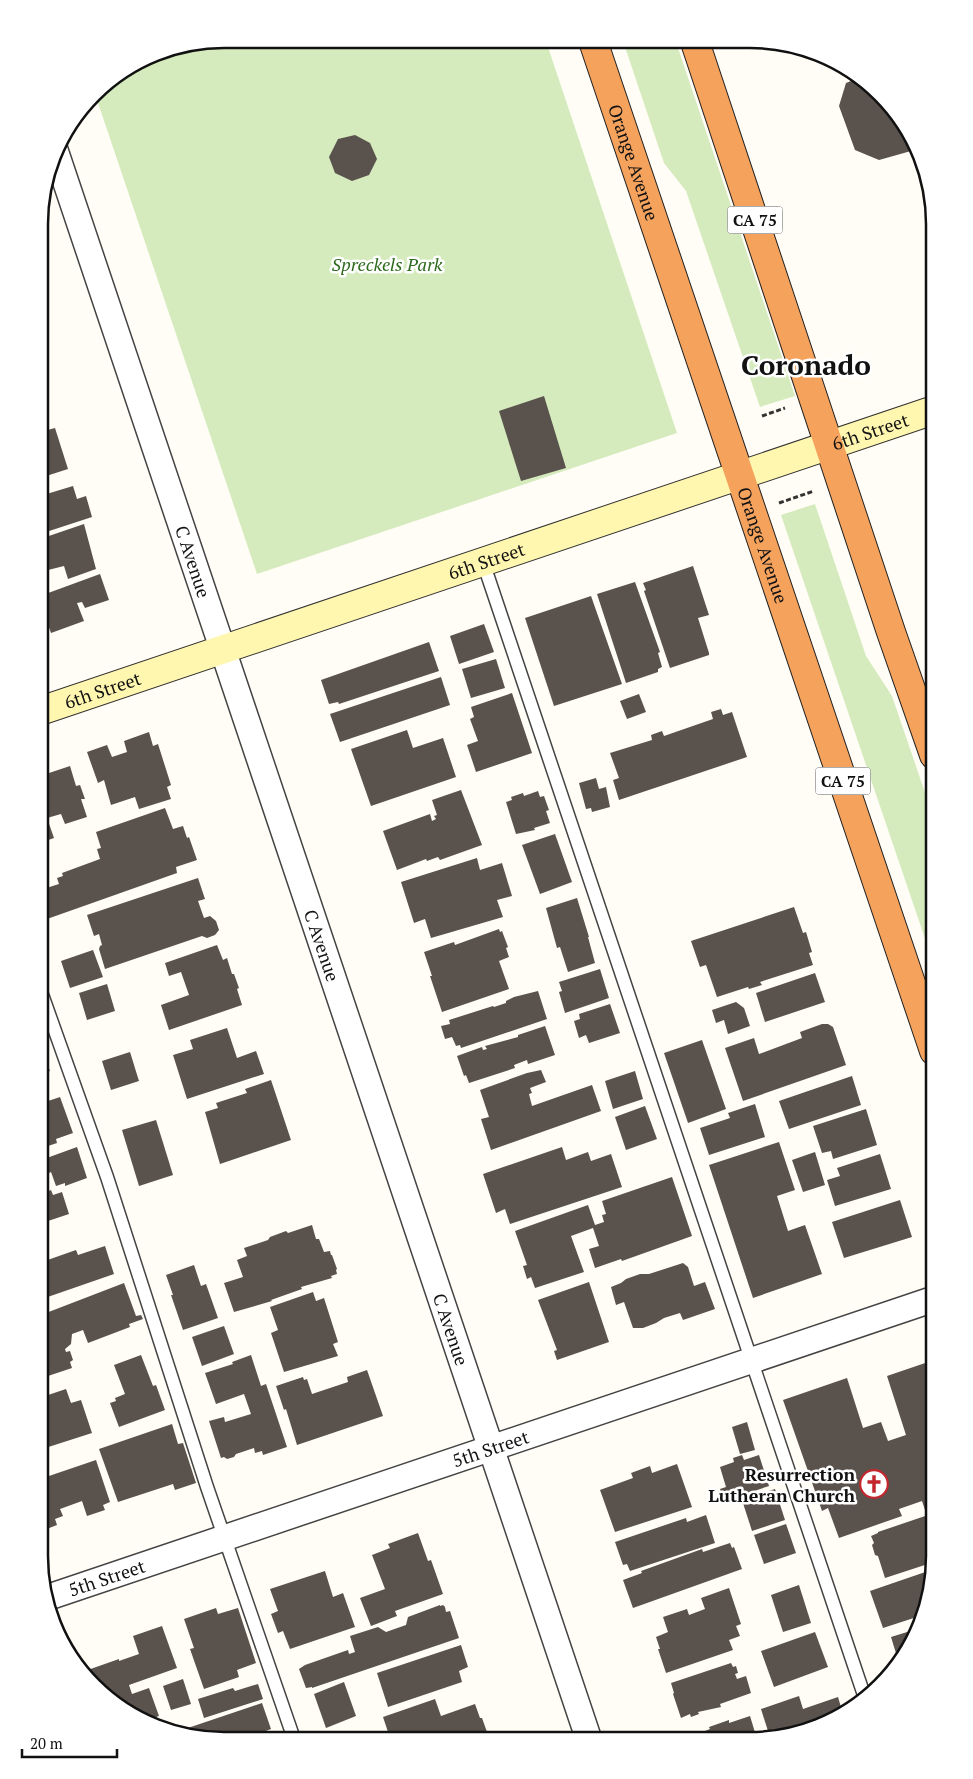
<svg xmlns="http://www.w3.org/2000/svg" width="973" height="1779" font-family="'PT Serif',serif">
  <rect width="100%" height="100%" fill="#fffdf5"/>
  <!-- green -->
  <g fill="#d5ebbd">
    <path d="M223 39 546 41 677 433 257 574 95 94 101 85 153 53Z"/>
    <path d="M623 41 676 42 795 396 760 407 686 191 664 163Z"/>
    <path d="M815 504 866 656 892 696 934 819V965L781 515Z"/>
  </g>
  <!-- building -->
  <g fill="#5a524d">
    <path d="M861 77 871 84 903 120 916 147 911 151 879 160 855 150 839 106 846 83Z"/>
    <path d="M355 135 370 143 377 159 369 175 352 181 335 173 329 157 338 139Z"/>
    <path d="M40 391 48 413 40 416Z"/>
    <path d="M544 396 566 468 521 481 499 411Z"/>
    <path d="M55 428 68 469 40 478V432Z"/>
    <path d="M934 483V498L930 485Z"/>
    <path d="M73 486 77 499 86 496 92 517 40 534V496Z"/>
    <path d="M934 499V512L930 500Z"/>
    <path d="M84 524 96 569 68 579 64 566 40 572V539Z"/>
    <path d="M693 566 709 615 698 618 709 653V655L670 668 644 591 646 590 643 583Z"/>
    <path d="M100 574 109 600 85 608 82 602 77 603 84 621 51 633 40 602V596Z"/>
    <path d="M635 582 660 652 658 653 662 667 658 669V672L626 683 597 594Z"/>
    <path d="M591 596 622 684 554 706 525 618Z"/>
    <path d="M484 624 494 652 459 664 450 636Z"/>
    <path d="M429 642 439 671 339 704 338 702 329 704 321 680Z"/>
    <path d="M496 659 505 688 471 698 462 669Z"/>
    <path d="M441 677 450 705 340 742 330 714Z"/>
    <path d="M512 693 532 753 476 772 467 745 478 741 470 719 474 717 471 707Z"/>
    <path d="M639 694 646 712 627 719 620 701Z"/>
    <path d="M721 709 723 715 732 712 747 757 619 800 613 780 619 778 610 753 652 740 651 735 662 731 664 736 713 719 711 712Z"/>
    <path d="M407 730 413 748 443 738 456 777 371 806 351 749Z"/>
    <path d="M149 732 153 746 158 744 171 785 167 787 171 799 139 809 135 797 111 805 104 780 98 783 87 752 107 745 112 757 127 752 124 741Z"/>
    <path d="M70 766 76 786 80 785 85 799H81L87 817 65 824 61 814 47 818 54 838 40 843V776Z"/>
    <path d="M596 778 599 789 606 787 610 807 592 812 591 808 586 809 579 783Z"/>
    <path d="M461 790 482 845 440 860 438 857 427 861 426 859 397 870 383 831 430 814 432 821 436 819 434 816 437 815 432 800Z"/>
    <path d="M538 791 540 797 544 796 549 810 546 811 550 823 534 828 535 830 516 834 506 802 512 800 511 797 523 793 524 796Z"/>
    <path d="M165 808 173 829 183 826 187 838 189 837 197 860 176 867 177 873 47 919 39 897 40 890 59 884 57 878 63 876 62 873 100 859 97 849 101 848 96 832Z"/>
    <path d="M555 834 572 882 540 894 522 845Z"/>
    <path d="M477 858 480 870 502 863 512 896 497 900 503 917 431 938 425 919 414 923 401 882Z"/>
    <path d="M198 878 205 899 198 901 204 918 210 916 216 921 219 930 215 935 207 938 202 936 105 969 99 949 100 946 102 945 99 934 94 936 87 915Z"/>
    <path d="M577 898 589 937H588L595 963 568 972 560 947 557 948 546 908Z"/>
    <path d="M794 907 803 933 806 932 812 952 809 953 813 965 760 982 762 985 749 989 748 987 717 997 706 965 700 967 691 941Z"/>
    <path d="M499 929 500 932 502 931 508 947 506 948 509 957 499 961 509 989 442 1012 430 976H432L424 952 454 942 455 945Z"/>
    <path d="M217 945 223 960 227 958 232 974H234L239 988 237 989 242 1005 169 1030 161 1005 189 995 181 972 169 976 165 963Z"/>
    <path d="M93 950 103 977 70 988 61 961Z"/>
    <path d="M600 969 609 998 565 1013 559 992 562 991 559 982Z"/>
    <path d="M815 973 825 1002 765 1022 756 993Z"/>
    <path d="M107 984 115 1011 87 1020 79 993Z"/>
    <path d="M538 991 547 1019 461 1048 460 1045 456 1046 452 1037 445 1039 441 1026 450 1024 449 1020 493 1006 494 1007 506 1003V1001L514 997Z"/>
    <path d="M736 1002 744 1008 750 1026 728 1034 724 1020 716 1023 712 1010Z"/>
    <path d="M610 1004 620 1033 589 1043 586 1035 579 1038 574 1021 580 1019 579 1014Z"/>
    <path d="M822 1024H828L833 1027 846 1065 743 1101 725 1048 754 1038 759 1054 802 1038 800 1032Z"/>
    <path d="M545 1026 555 1055 528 1064 527 1060 514 1065 515 1068 469 1083 466 1075 464 1076 457 1056 482 1047 483 1050 487 1049 485 1046 518 1037V1035Z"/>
    <path d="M227 1028 237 1058 256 1051 264 1074 187 1099 173 1055 193 1049 190 1040Z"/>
    <path d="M702 1040 726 1109 688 1123 664 1053Z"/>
    <path d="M39 1044 50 1071 39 1075Z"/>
    <path d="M130 1052 139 1081 111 1090 102 1061Z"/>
    <path d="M541 1070 546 1082 530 1088 532 1093 529 1094 532 1106 592 1085 601 1111 491 1150 481 1119 489 1117 480 1090 527 1073Z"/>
    <path d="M635 1071 643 1099 613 1109 605 1081Z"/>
    <path d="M852 1076 861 1105 789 1129 779 1101Z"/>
    <path d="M271 1080 291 1140 220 1164 205 1112 218 1108 216 1103 247 1093 245 1089Z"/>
    <path d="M60 1097 73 1133 56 1139 57 1143 39 1149V1104Z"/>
    <path d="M755 1104 765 1137 709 1155 700 1128 730 1118 728 1113Z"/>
    <path d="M645 1106 657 1139 626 1150 615 1117Z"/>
    <path d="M866 1109 877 1145 833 1159 831 1151 822 1153 813 1126Z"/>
    <path d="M156 1120 173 1175 139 1186 122 1130Z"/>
    <path d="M779 1142 795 1190 777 1196 788 1231 805 1225 822 1274 753 1298 709 1165Z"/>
    <path d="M77 1147 87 1178 65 1186V1183L56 1186 51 1172 49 1173 44 1159Z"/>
    <path d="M562 1147 566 1160 588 1152 591 1161 611 1154 622 1187 510 1224 505 1209 496 1213 483 1174Z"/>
    <path d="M815 1152 825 1185 803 1192 792 1160Z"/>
    <path d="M880 1154 891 1189 835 1206 827 1180 840 1176 837 1168Z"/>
    <path d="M672 1177 692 1236 622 1261 621 1259 595 1268 589 1249 599 1246 593 1228 571 1236 584 1272 535 1288 531 1277 527 1279 523 1266 527 1265 515 1231 588 1205 595 1225 604 1222 602 1215 606 1214 602 1201Z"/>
    <path d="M39 1190 41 1194 51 1190 53 1195 62 1192 69 1214 39 1224Z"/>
    <path d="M900 1200 912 1237 844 1258 832 1222Z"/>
    <path d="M312 1225 316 1239H319L324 1252 330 1251 331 1255H332L337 1269 336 1270 337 1274 331 1276 332 1278 301 1287 302 1289 271 1300 272 1301 234 1312 224 1283 243 1277 237 1260 247 1256 244 1248 268 1240 270 1237 286 1231 288 1233Z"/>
    <path d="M105 1246 114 1274 39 1300V1263L76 1250 78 1255Z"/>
    <path d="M683 1263 688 1267 694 1286 705 1282 715 1309 683 1320 680 1313 664 1318 656 1323 643 1328H633L624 1302 616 1305 611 1287 621 1283 626 1279 640 1274H649Z"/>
    <path d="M194 1265 201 1286 206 1284 218 1318 183 1330 171 1295H173L166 1275Z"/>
    <path d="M589 1282 609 1342 557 1360 554 1351 557 1350 538 1300Z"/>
    <path d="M124 1283 136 1316 141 1315 143 1319 129 1324 130 1327 88 1343 83 1330 72 1334 71 1344 65 1349 66 1352 70 1351 73 1360 70 1362 72 1368 39 1379V1328L42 1327 41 1324 49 1321 46 1313Z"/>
    <path d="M313 1292 316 1301 324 1298 338 1342 333 1344 338 1356 284 1372 271 1333 278 1330 270 1307Z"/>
    <path d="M224 1326 234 1354 202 1366 192 1337Z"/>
    <path d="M141 1355 153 1386 156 1385 165 1410 119 1427 110 1403 116 1401 115 1398 125 1394 114 1365Z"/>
    <path d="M251 1355 261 1386 266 1384 287 1447 263 1455 262 1451 255 1453 254 1448 236 1454 234 1457 227 1459 224 1457 221 1458 209 1421 224 1417 225 1422 251 1414 244 1394 216 1404 205 1373 233 1364 232 1362Z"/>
    <path d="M934 1360V1507L925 1510 922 1501 899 1509 902 1516 839 1538 828 1508 822 1511 783 1400 847 1378 863 1428 881 1422 888 1441 906 1435 887 1376Z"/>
    <path d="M367 1370 383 1416 297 1445 286 1409 284 1410 276 1386 303 1377 304 1380 307 1379 312 1394 348 1382 347 1377Z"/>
    <path d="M66 1389 71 1403 81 1400 92 1433 39 1450V1398Z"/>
    <path d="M747 1422 755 1450 740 1454 732 1427Z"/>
    <path d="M172 1424 178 1444 183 1443 196 1483 175 1490 173 1484 118 1502 99 1449Z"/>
    <path d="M742 1455 744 1460 759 1455 769 1486 730 1499 729 1497 723 1499 720 1489 726 1487 720 1467 734 1462 733 1458Z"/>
    <path d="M96 1460 110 1502 103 1505 105 1510 87 1516 82 1501 60 1509 63 1516 55 1519 57 1525 39 1532V1472L44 1471 46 1477Z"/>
    <path d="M677 1464 692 1507 615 1532 600 1490 633 1478 631 1473 650 1466 652 1473Z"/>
    <path d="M775 1489 785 1520 752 1531 742 1500Z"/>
    <path d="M934 1513V1562L885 1578 878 1556 875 1555 872 1545 874 1543 871 1536 878 1533V1532Z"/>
    <path d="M706 1515 715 1543 630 1571 627 1564 623 1565 615 1542 686 1518 687 1522Z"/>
    <path d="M786 1524 796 1553 764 1564 754 1535Z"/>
    <path d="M418 1533 428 1561 431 1560 443 1594 395 1611 397 1616 371 1626 360 1598 385 1589 372 1555 390 1548 388 1544Z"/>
    <path d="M730 1543 732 1548 734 1547 742 1569 633 1608 623 1580 642 1573 641 1571 702 1549 703 1552Z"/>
    <path d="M934 1569 923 1615 883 1628 870 1591Z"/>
    <path d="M325 1571 333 1597 343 1593 355 1627 290 1649 283 1631 278 1633 271 1614 278 1611 270 1589Z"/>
    <path d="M799 1585 811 1623 783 1632 771 1595Z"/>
    <path d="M729 1588 741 1624 736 1626 740 1636 729 1640 733 1650 666 1673 658 1649H660L656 1637 668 1632 663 1617 687 1609 689 1615 705 1609 701 1598Z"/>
    <path d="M440 1605V1606L443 1605 445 1607 446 1612 450 1611 459 1638 312 1688V1687L306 1688 299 1669 305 1665 348 1650 349 1654 355 1652 350 1636 378 1627 386 1632 406 1625 408 1617Z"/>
    <path d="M216 1608 218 1614 238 1608 256 1663 237 1670 239 1677 204 1689 190 1649 194 1648 184 1619Z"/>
    <path d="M162 1626 177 1668 129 1685 132 1694 149 1688 159 1716 142 1722 102 1695 82 1672 119 1659V1661L139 1654 133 1636Z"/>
    <path d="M920 1628 899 1663 891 1637Z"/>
    <path d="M815 1632 828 1667 774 1687 761 1651Z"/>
    <path d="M461 1645 468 1667 459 1671 462 1682 388 1707 377 1673Z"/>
    <path d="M731 1663 733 1667 736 1666 738 1673 735 1674 737 1679 746 1676 751 1693 720 1704 721 1707 698 1712 699 1714 691 1717 690 1714 681 1718 673 1694 674 1693 671 1683Z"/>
    <path d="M183 1679 191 1704 171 1710 163 1686Z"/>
    <path d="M344 1682 356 1716 326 1728 314 1694Z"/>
    <path d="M258 1684 263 1699 204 1718 198 1699 233 1688 235 1691Z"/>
    <path d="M799 1696 803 1709 838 1697 843 1714 809 1730 777 1736 775 1729 768 1731 761 1709Z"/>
    <path d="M435 1699 441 1716 475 1704 480 1718H482L487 1732 485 1733 487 1737 480 1739H388L389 1735 383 1717Z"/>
    <path d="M262 1703 271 1729 245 1739H199L176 1732Z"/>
    <path d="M750 1716 757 1739 688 1740 687 1738 710 1729 709 1727 729 1720V1723Z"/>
  </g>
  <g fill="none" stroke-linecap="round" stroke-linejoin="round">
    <defs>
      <g id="lane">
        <path d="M483 562 865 1698"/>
        <path d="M39 986 107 1177 207 1487 294 1739"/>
      </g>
      <g id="street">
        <path id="s1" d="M55 150 589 1740"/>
        <path id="s2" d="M46 1598 934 1299"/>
      </g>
      <g id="secondary">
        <path id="s3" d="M40 711 934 410"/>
      </g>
      <g id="highway">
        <path id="s4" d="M593 41 934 1051"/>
        <path d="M695 42 891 632 934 755"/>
      </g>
    </defs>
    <!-- lane casing -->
    <use href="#lane" stroke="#444" stroke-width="15"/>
    <!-- street casing -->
    <use href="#street" stroke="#444" stroke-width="28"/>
    <!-- secondary casing -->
    <use href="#secondary" stroke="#333" stroke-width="30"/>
    <!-- highway casing -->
    <use href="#highway" stroke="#222" stroke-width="30"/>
    <!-- path -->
    <g stroke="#333" stroke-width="3" stroke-dasharray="5 2.5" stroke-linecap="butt">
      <path d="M762 416 785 408"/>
      <path d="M779 503 814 491"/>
    </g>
    <!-- lane -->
    <use href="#lane" stroke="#fff" stroke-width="12"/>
    <!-- street -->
    <use href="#street" stroke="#fff" stroke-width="25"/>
    <!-- secondary -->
    <use href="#secondary" stroke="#fff6b0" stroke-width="28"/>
    <!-- highway -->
    <use href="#highway" stroke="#f5a25d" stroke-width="28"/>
  </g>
  <!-- icons -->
  <defs>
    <symbol id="church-ring" viewBox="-11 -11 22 22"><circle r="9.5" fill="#fff" stroke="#c4262e" stroke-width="1.5"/><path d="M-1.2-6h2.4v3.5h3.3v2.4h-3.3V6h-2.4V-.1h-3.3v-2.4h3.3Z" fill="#c4262e"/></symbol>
  </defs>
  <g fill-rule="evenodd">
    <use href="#church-ring" x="858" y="1468" width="32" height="32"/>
  </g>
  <g text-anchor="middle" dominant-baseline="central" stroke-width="5" stroke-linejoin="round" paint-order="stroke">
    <!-- shield labels -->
    <g fill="#fff" stroke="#585858" stroke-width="1">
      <rect x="727.5" y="206.5" width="55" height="27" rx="4"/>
      <rect x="815.5" y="767.5" width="55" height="27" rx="4"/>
    </g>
    <g font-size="16" font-weight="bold" fill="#111">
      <text x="755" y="220">CA 75</text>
      <text x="843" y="781">CA 75</text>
    </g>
    <!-- street labels -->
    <g font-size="18" fill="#111" stroke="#fff">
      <text stroke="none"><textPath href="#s4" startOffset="128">Orange Avenue</textPath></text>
      <text stroke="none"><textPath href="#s3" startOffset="876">6th Street</textPath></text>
      <text stroke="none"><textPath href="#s4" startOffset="532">Orange Avenue</textPath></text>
      <text stroke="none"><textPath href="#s1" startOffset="434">C Avenue</textPath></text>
      <text stroke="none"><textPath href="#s3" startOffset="471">6th Street</textPath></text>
      <text stroke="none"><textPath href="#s3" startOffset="66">6th Street</textPath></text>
      <text stroke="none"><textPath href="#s1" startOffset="839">C Avenue</textPath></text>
      <text stroke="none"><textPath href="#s1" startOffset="1244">C Avenue</textPath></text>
      <text stroke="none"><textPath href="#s2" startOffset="469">5th Street</textPath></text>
      <text stroke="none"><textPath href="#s2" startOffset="64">5th Street</textPath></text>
    </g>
    <!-- park labels -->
    <g font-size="18" font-style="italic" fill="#2f6b1f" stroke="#fff">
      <text x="387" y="264">Spreckels Park</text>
    </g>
    <!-- poi labels -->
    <g font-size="18" font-weight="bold" fill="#111" stroke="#fff" text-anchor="end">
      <text x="855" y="1474">Resurrection<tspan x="855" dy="21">Lutheran Church</tspan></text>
    </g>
    <!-- town labels -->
    <g font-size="28" font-weight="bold" fill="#111" stroke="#fff">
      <text x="806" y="364">Coronado</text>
    </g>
  </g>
  <!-- crop -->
  <path d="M0 0H973V1779H0ZM224 48H750A176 176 0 0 1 926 224V1556A176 176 0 0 1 750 1732H224A176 176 0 0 1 48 1556V224A176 176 0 0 1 224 48Z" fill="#fff" fill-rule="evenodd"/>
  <path fill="none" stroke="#111" stroke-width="2.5" d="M224 48H750A176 176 0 0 1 926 224V1556A176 176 0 0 1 750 1732H224A176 176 0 0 1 48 1556V224A176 176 0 0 1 224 48Z"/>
  <!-- scale -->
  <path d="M22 1749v8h95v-8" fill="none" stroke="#111111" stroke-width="2.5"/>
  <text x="30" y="1749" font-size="15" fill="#111111" stroke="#ffffff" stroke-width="4" paint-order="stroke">20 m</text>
</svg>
